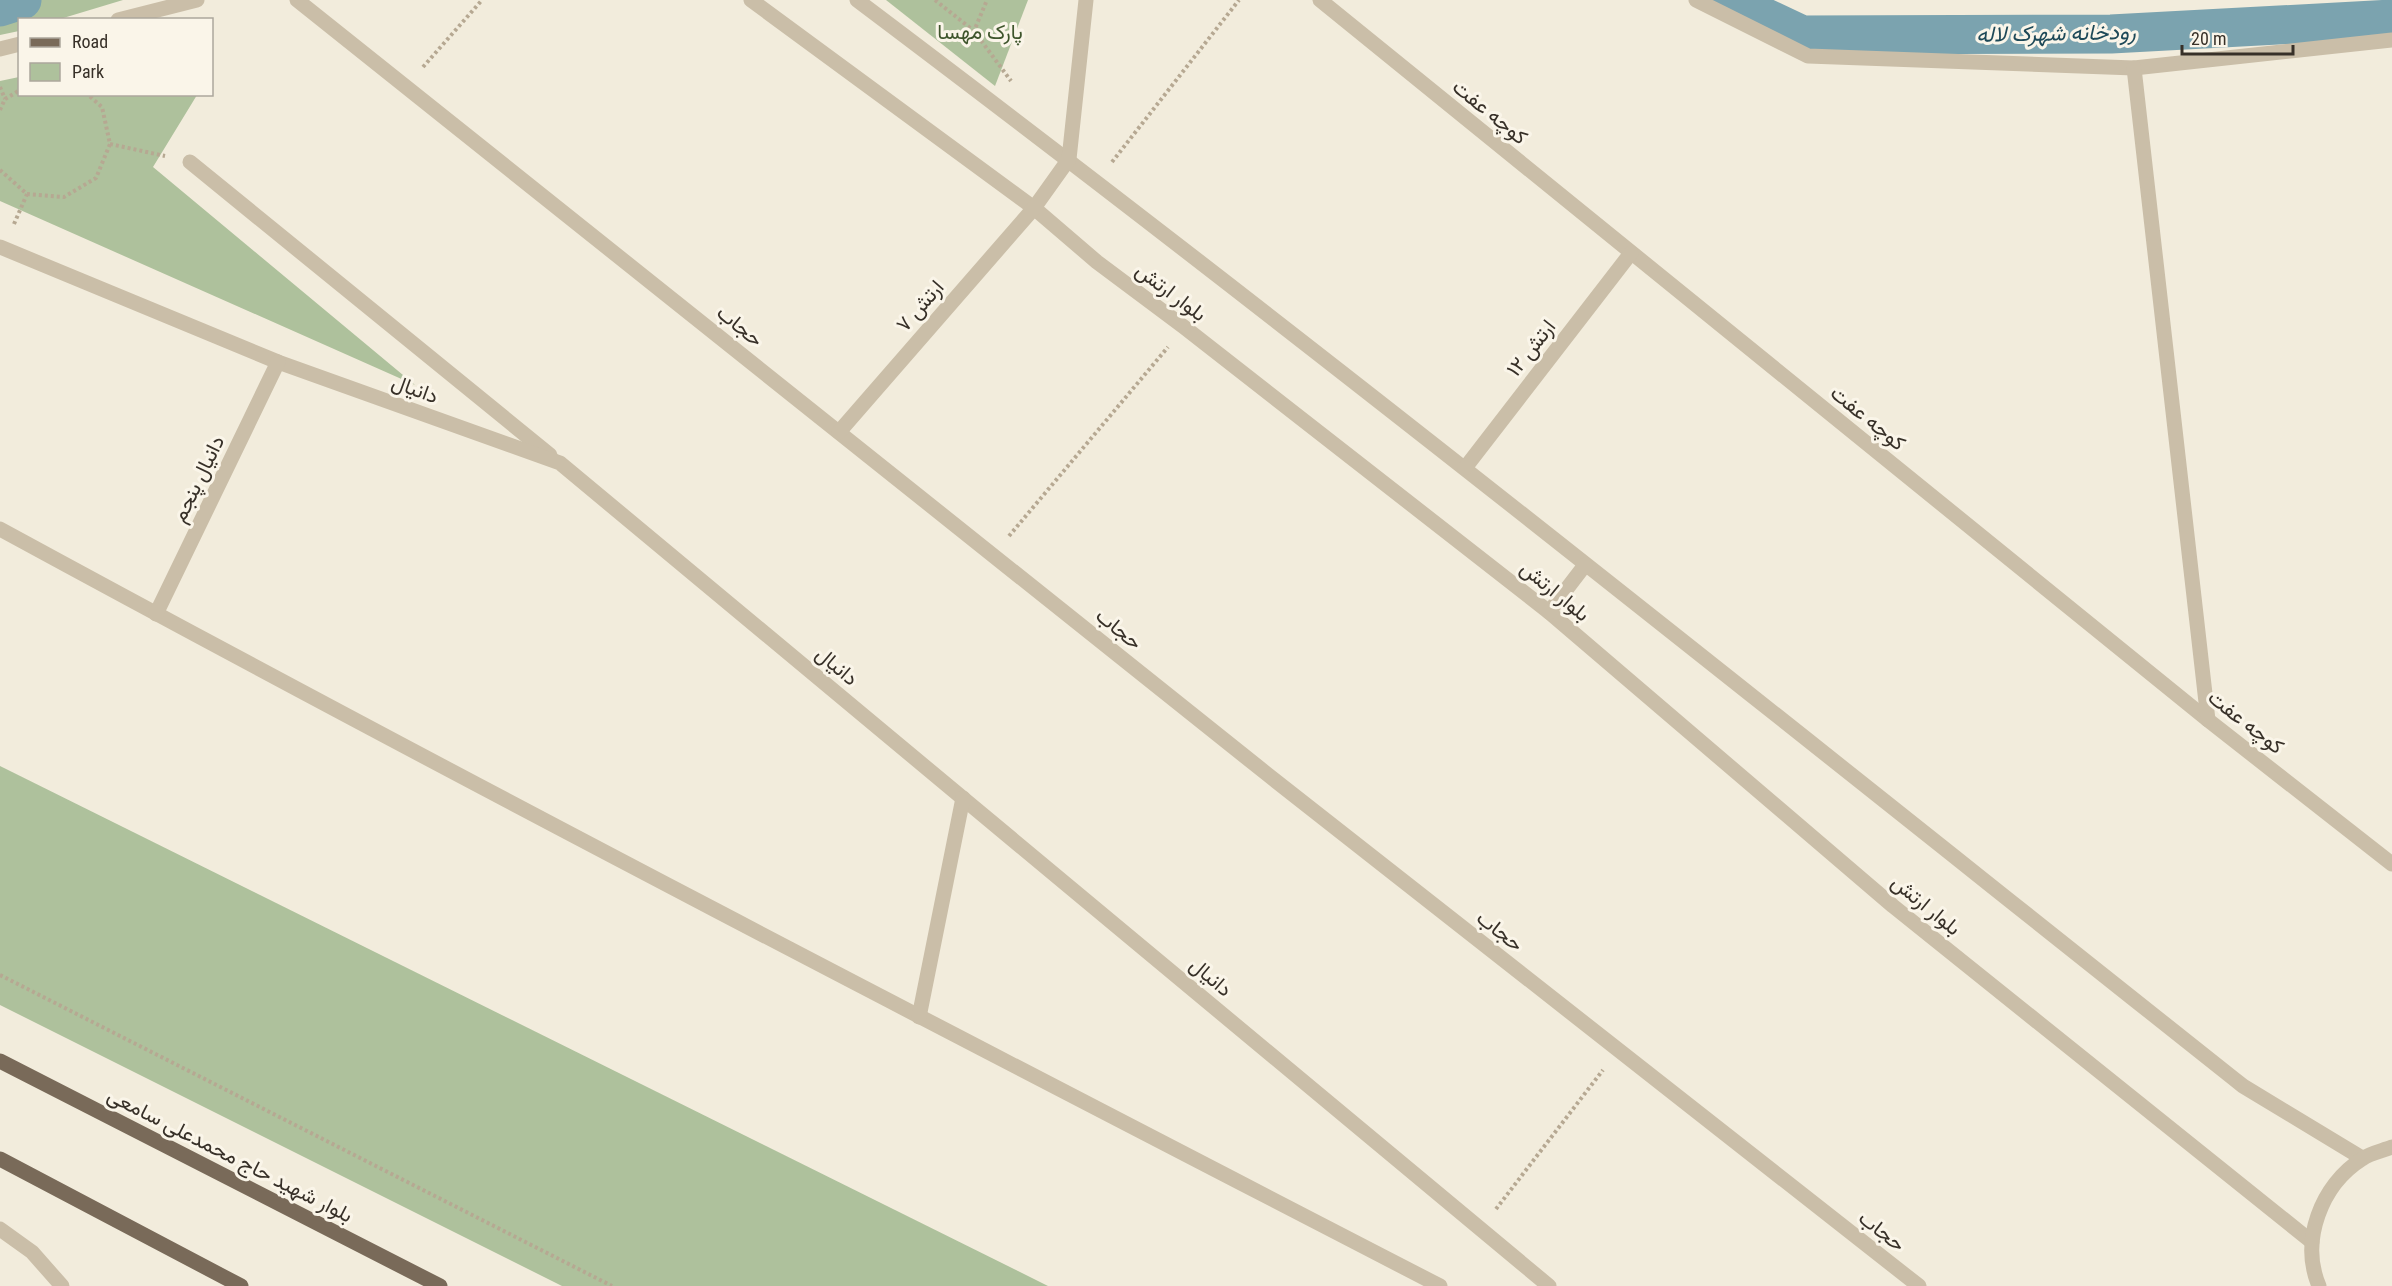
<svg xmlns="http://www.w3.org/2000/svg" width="2392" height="1286" font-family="'Roboto Condensed',Vazirmatn,sans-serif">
  <rect width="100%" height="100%" fill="#f2ecdc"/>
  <!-- green -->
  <g fill="#aec19c">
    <path d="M0 0H123L60 19 20 20 19 31 0 35Z"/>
    <path d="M886 0H1028L995 86Z"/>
    <path d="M19 77 20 94 197 95 153 167 415 385 0 201V81Z"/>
    <path d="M0 766 1048 1286H562L0 1005Z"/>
  </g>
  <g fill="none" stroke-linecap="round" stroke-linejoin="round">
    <!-- canal -->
    <g stroke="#7ba3af" stroke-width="39">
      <path d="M1728 0 1802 35 2111 34 2392 19"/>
      <path d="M0 7 22 0"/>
    </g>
    <!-- path -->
    <g stroke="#b6a892" stroke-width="4" stroke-dasharray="3 3" stroke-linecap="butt">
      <path d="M935 0 974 31 987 0"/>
      <path d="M974 31 1011 81"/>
      <path d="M423 67 482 0"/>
      <path d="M0 87 5 99"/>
      <path d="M0 110 5 99 20 90"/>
      <path d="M110 144 165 156"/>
      <path d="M1112 162 1239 0"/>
      <path d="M0 170 27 194 64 197 96 178 110 144 102 107 87 94"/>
      <path d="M14 224 27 194"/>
      <path d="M1009 536 1168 347"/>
      <path d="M0 975 612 1286"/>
      <path d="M1496 1209 1603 1070"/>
    </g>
    <!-- minor -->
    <g stroke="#cabea8" stroke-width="15">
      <path d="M297 0 1267 774 1919 1286"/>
      <path d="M751 0 1034 208 1097 262 1184 327 1549 612 1893 906 2312 1242"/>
      <path d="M857 0C1326 353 1783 721 2243 1086L2362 1158"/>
      <path d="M1320 0 2208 720 2392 864"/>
      <path d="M1696 0 1808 56 2134 68 2392 40"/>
      <path d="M118 20 197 0"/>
      <path d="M0 49 20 44"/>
      <path d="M2134 68 2208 720"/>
      <path d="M190 162 550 455"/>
      <path d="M0 247 278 362 560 463 1549 1286"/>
      <path d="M839 432 1034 208 1069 159 1086 0"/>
      <path d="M1465 468 1631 253"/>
      <path d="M0 529C476 788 958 1037 1440 1286"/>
      <path d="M1549 612 1585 565"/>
      <path d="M156 614 278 362"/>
      <path d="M919 1017 963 798"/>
      <path d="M0 1229 32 1252 62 1286"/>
      <path d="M2319 1286C2300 1241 2321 1185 2362 1159 2370 1153 2382 1151 2392 1147"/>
    </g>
    <!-- major -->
    <g stroke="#796a59" stroke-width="15">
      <path d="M0 1061 440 1286"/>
      <path d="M0 1159 241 1286"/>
    </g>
  </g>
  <g text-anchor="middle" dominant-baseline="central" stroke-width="6" stroke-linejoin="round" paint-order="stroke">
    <!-- park labels -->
    <g font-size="21" fill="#3e552c" stroke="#faf5e9">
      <text x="980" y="32">پارک مهسا</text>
    </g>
    <!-- street labels -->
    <g font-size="21" fill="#373028" stroke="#faf5e9">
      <text transform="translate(1490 112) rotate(39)">کوچه عفت</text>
      <text transform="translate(1171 292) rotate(37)">بلوار ارتش</text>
      <text transform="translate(920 306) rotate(-49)">ارتش ۷</text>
      <text transform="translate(740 326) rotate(39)">حجاب</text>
      <text transform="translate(1531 348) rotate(-52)">ارتش ۱۲</text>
      <text transform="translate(415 389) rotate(20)">دانیال</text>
      <text transform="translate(1868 418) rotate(39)">کوچه عفت</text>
      <text transform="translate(198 479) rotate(-64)">دانیال پنجم</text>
      <text transform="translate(1555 591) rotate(39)">بلوار ارتش</text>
      <text transform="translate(1119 629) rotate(39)">حجاب</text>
      <text transform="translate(837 666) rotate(40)">دانیال</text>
      <text transform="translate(2246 722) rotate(38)">کوچه عفت</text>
      <text transform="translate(1926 905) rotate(39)">بلوار ارتش</text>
      <text transform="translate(1500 931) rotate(38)">حجاب</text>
      <text transform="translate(1211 977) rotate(40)">دانیال</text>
      <text transform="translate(230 1155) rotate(27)">بلوار شهید حاج محمدعلی سامعی</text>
      <text transform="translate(1882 1231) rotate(38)">حجاب</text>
    </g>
    <!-- water labels -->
    <g font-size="22" font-style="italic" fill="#1e4958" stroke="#faf5e9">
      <text transform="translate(2056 33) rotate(-1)">رودخانه شهرک لاله</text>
    </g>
  </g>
  <!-- legend -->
  <rect x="18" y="18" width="195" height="78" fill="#faf5e9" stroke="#aca69c" stroke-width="1.5"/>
  <rect x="30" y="38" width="30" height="9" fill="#796a59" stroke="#aca69c" stroke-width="1.5"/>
  <text x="72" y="48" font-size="18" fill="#373028">Road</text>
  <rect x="30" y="63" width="30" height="18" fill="#aec19c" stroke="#aca69c" stroke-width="1.5"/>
  <text x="72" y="78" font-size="18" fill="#373028">Park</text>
  <!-- scale -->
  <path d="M2182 45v9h111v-9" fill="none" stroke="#373028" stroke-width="3"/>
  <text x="2191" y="45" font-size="18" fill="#373028" stroke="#faf5e9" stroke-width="4.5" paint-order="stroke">20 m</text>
</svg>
